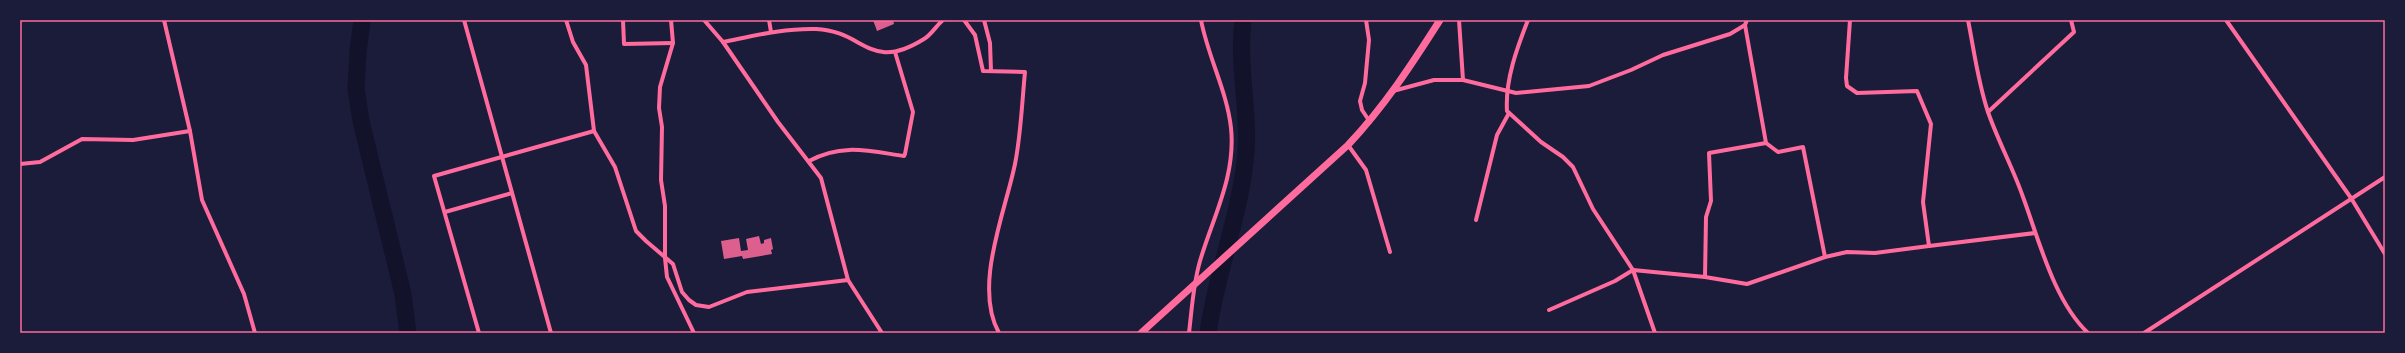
<svg xmlns="http://www.w3.org/2000/svg" width="2405" height="353" font-family="'Asap Condensed',sans-serif">
  <rect width="100%" height="100%" fill="#1b1b3a"/>
  <g fill="none" stroke-linecap="round" stroke-linejoin="round">
    <!-- river -->
    <g stroke="#12122b" stroke-width="17">
      <path d="M362 20 358 52 356 89 361 121 403 294 408 333"/>
      <path d="M1208 333C1216 275 1238 221 1245 163 1251 116 1237 68 1243 20"/>
    </g>
  </g>
  <!-- building -->
  <g fill="#dd5f8e">
    <path d="M873 20H893L894 24 877 31Z"/>
    <path d="M759 236 761 244 764 243V240L771 238 773 249 771 250 772 254 743 259 742 256 724 259 721 241 739 238 741 251 748 250 746 239Z"/>
  </g>
  <g fill="none" stroke-linecap="round" stroke-linejoin="round">
    <!-- minor -->
    <g stroke="#ff6b9d" stroke-width="4">
      <path d="M164 20 190 131 202 200 244 294 255 333"/>
      <path d="M464 20 551 333"/>
      <path d="M566 20 573 42 586 65 594 131 615 167 636 231 646 241 673 264 682 292 689 300 696 305 709 307 747 292 848 280"/>
      <path d="M623 20 624 44 673 43"/>
      <path d="M671 20 673 43 660 87 659 108 662 127 661 180 665 206V258L667 277 694 333"/>
      <path d="M704 20 723 42 778 122 821 178 848 280 882 333"/>
      <path d="M769 20 771 32"/>
      <path d="M964 20 975 35 983 71 1025 72C1022 102 1021 134 1015 164 1005 213 973 286 999 333"/>
      <path d="M984 20 990 43 991 71"/>
      <path d="M1366 20 1369 40 1365 83 1360 101 1362 110 1370 122"/>
      <path d="M1459 20 1463 80"/>
      <path d="M1528 20C1517 48 1505 80 1507 111L1541 142 1563 157 1573 167 1593 209 1633 270 1655 333"/>
      <path d="M1850 20 1846 78 1847 86 1857 93 1917 91 1931 124 1923 202 1929 246 2035 233"/>
      <path d="M1968 20C1974 50 1978 83 1988 112 1998 141 2013 168 2023 197 2039 240 2054 301 2088 333"/>
      <path d="M2226 20 2351 198 2385 254"/>
      <path d="M1745 25 1766 143"/>
      <path d="M723 42C753 36 784 28 816 29 865 31 869 73 924 39 931 35 936 26 943 20"/>
      <path d="M1393 91 1434 80H1463L1516 93 1589 86 1631 70 1663 55 1730 34 1745 25 1747 20"/>
      <path d="M1988 112 2074 32 2071 20"/>
      <path d="M1348 145 1366 170 1390 252"/>
      <path d="M809 161C842 143 869 151 904 156L905 154 913 112 895 52"/>
      <path d="M20 164 40 162 82 139 133 140 190 131"/>
      <path d="M445 212 512 193"/>
      <path d="M1476 220 1497 135 1509 113"/>
      <path d="M1705 277 1706 217 1711 201 1709 153 1766 143 1778 152 1803 147 1825 257"/>
      <path d="M1549 310 1615 281 1633 270 1705 277 1747 284 1825 257 1847 252 1875 253 1929 246"/>
      <path d="M479 333 434 176 594 131"/>
      <path d="M1189 333C1192 308 1193 285 1200 261 1213 217 1236 176 1231 128 1227 91 1208 57 1201 20"/>
      <path d="M2144 333 2385 177"/>
    </g>
    <!-- trunk -->
    <path stroke="#ff6b9d" stroke-width="7" d="M1141 333 1348 145C1384 107 1412 64 1440 20"/>
  </g>
  <!-- border -->
  <rect width="2405" height="353" fill="none" stroke="#1b1b3a" stroke-width="42"/>
  <rect x="21" y="21" width="2363" height="311" fill="none" stroke="#ff6b9d" stroke-width="1.5"/>
</svg>
